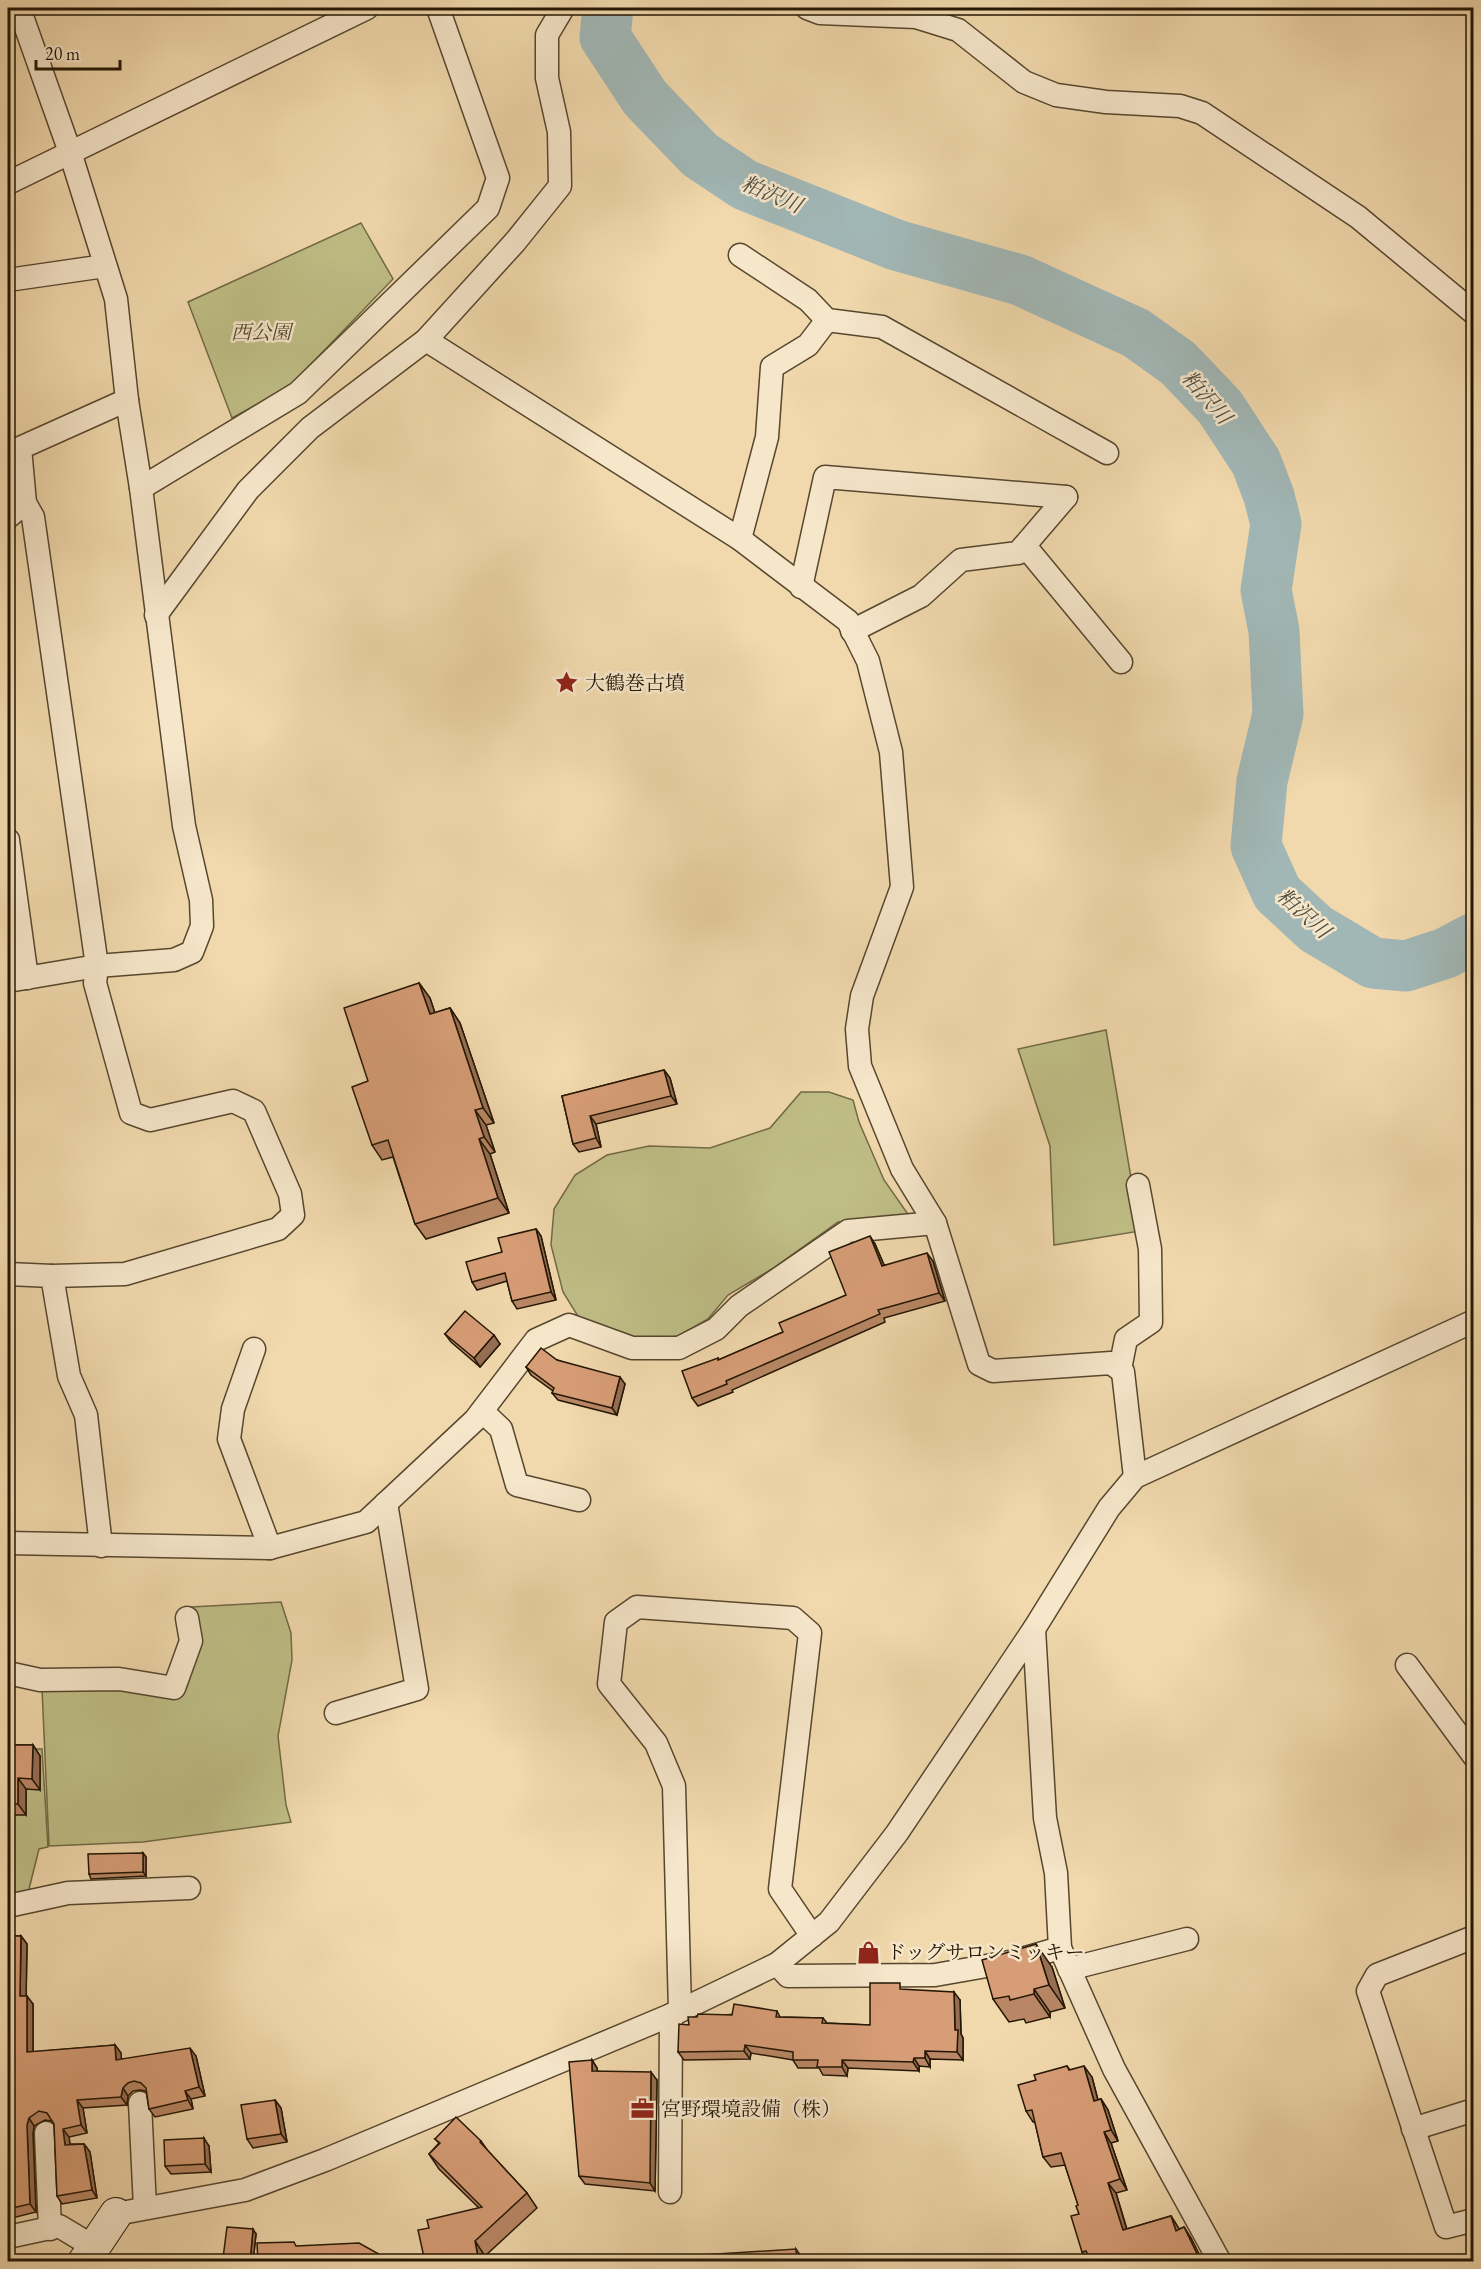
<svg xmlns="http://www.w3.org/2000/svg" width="1481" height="2269" font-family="'EB Garamond','Noto Serif JP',serif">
  <rect width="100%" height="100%" fill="#f1d9ad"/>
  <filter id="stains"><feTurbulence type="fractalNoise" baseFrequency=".00333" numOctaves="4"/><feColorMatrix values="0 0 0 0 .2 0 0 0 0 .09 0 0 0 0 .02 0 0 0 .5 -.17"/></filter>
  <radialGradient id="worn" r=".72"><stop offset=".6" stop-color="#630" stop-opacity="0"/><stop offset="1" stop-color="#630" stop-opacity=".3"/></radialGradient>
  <!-- green -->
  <g fill="#bfbe86" stroke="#716a45" stroke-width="1.5">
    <path d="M361 223 393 279 289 387 232 418 188 302Z"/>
    <path d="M1106 1030 1140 1231 1054 1245 1050 1146 1018 1049Z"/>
    <path d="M801 1092H829L853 1100 859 1122 884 1180 910 1217 838 1222 772 1269 728 1295 708 1319 678 1336 644 1341 579 1318 563 1292 551 1245 554 1209 575 1175 607 1155 649 1146 710 1148 770 1128Z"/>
    <path d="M281 1602 291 1633 292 1660 278 1736 286 1805 291 1822 143 1842 49 1846 42 1689H117L170 1698 193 1629 191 1607Z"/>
    <path d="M8 1749H42L48 1847 39 1849 28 1893 8 1896Z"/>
  </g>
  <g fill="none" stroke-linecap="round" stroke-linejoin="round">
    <!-- river -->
    <path stroke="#a1b7b6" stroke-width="51" d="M608 8 605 37 645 98 700 155 745 185 896 245 1020 280 1136 333 1178 363 1220 407 1256 462 1269 496 1276 524 1266 590 1274 631 1278 714 1262 781 1256 846 1277 893 1316 929 1373 963 1406 966 1446 953 1474 938"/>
    <defs>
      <g id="street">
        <path d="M807 8 820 13 916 17 958 30 1024 82 1056 95 1106 102 1180 106 1202 113 1358 217 1474 313"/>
        <path d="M8 183 367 8"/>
        <path d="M740 255 808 300 827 320 882 327 1107 453"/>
        <path d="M8 280 105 266"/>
        <path d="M426 340 515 242 560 186 559 132 547 78V35L563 8"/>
        <path d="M141 488 298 393 488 208 498 178 438 8"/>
        <path d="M25 503 33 517 97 966 95 983 131 1113 150 1120 233 1101 254 1111 290 1194 293 1215 278 1229 125 1274 52 1276"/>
        <path d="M8 517 25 503 20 448 127 400"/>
        <path d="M740 539 767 437 772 367 808 345 827 320"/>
        <path d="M1025 546 1121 662"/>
        <path d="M801 587 825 477 1066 497"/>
        <path d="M156 615 248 490 310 428 426 340 740 539 848 621 868 661 891 752 902 887 862 996 857 1029 860 1066 902 1169 935 1223 979 1364 993 1371 1111 1363 1123 1372 1135 1477"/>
        <path d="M852 631 921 596 961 560 1018 553 1066 497"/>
        <path d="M8 840 27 978"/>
        <path d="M8 981 97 966 174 960 192 952 202 926 201 900 184 826 141 488 127 400 116 299 70 152 19 8"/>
        <path d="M8 1274 52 1276 69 1376 86 1415 101 1546"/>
        <path d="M254 1349 233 1409 229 1439 270 1548"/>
        <path d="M1120 1369 1126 1339 1151 1322 1150 1249 1138 1185"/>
        <path d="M482 1411 501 1429 517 1485 579 1500"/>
        <path d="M8 1543 270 1548 366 1522 475 1420 536 1340 569 1325 632 1348H679L716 1329 739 1306 848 1231 935 1223"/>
        <path d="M1034 1629 1045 1818 1056 1873 1060 1948 1114 2069 1220 2262"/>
        <path d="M1407 1665 1474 1756"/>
        <path d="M8 1673 40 1680 119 1679 174 1688 191 1641 187 1618"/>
        <path d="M336 1713 417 1689 386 1503"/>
        <path d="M8 1906 68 1893 189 1888"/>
        <path d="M1474 1937 1377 1975 1368 1991 1446 2227 1474 2220"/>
        <path d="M777 1964 788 1976 935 1975 1015 1961 1060 1948"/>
        <path d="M1069 1969 1187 1939"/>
        <path d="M680 2011 674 1786 656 1743 609 1684 616 1622 637 1607 793 1618 810 1633 780 1889 812 1936"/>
        <path d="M140 2103 145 2208"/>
        <path d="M1413 2129 1474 2110"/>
        <path d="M46 2133 50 2229"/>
        <path d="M670 2192 671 2015"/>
        <path d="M116 2214 245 2190 325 2160 671 2015 777 1964 829 1922 897 1833 1034 1629 1109 1508 1135 1477 1474 1321"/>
        <path d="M8 2237 59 2226 94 2247"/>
      </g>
      <path id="secondary" d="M84 2262 116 2214"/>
    </defs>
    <!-- street casing -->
    <use href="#street" stroke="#56472e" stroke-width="25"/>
    <!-- secondary casing -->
    <use href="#secondary" stroke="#231604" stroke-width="34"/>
    <!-- street -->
    <use href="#street" stroke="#f6e6ca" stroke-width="22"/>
    <!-- secondary -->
    <use href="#secondary" stroke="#f6e6ca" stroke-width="32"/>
  </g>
  <!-- wall -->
  <g fill="#b98765" stroke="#231604" stroke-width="1.5">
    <path d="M419 983 430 998 435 1013 450 1008 460 1023 494 1123 486 1125 495 1152 490 1154 509 1213 426 1239 415 1224 393 1157 382 1160 372 1145 368 1081Z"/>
    <path d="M664 1070 670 1078 677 1104 596 1124 601 1147 579 1152 573 1144 562 1096Z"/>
    <path d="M536 1229 541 1236 556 1300 517 1309 512 1301 507 1281 477 1290 472 1282 502 1252Z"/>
    <path d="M875 1244 884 1265 933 1261 945 1301 884 1318 885 1322 732 1390 733 1392 698 1406 692 1398 718 1358 719 1360 783 1332 846 1295Z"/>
    <path d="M445 1334 500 1344 480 1367 451 1342Z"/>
    <path d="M557 1360 625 1384 617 1415 558 1400 552 1393 553 1391 531 1375 526 1367Z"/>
    <path d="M8 1745H33L40 1756V1790L26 1789V1815H8Z"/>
    <path d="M143 1853 146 1857V1876L91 1879 89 1874Z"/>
    <path d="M8 1934 9 1936H21L27 1944 26 1996 33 2004V2052L115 2045 121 2053V2059L196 2056 205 2096 191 2099 193 2109 155 2117 149 2109 146 2091 140 2090 133 2091 128 2096 127 2105 83 2108 87 2133 69 2137 70 2144H84L90 2152 97 2198 62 2204 57 2196 54 2124 52 2121 45 2120 34 2126 33 2134 36 2212 8 2219Z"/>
    <path d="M1052 1967 1065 2008 1050 2012V2017L1026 2023 1024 2019 1009 2022 993 1999Z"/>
    <path d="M905 1990 960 2000 961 2034 963 2038V2060L930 2059V2067L919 2066V2071L848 2068 847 2076 823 2075 819 2068H798L793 2060 751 2053 750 2059 684 2060 678 2052 689 2025 697 2017 777 2011 780 2017 823 2018 827 2023 870 2025Z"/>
    <path d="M592 2060 597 2068V2071L657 2080 655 2191 585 2184 579 2176Z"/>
    <path d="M1067 2066 1070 2070 1092 2077 1098 2100 1101 2099 1108 2110 1118 2141 1111 2143 1127 2190 1116 2193 1127 2229 1171 2216 1179 2229 1184 2227 1191 2238 1203 2262H1089L1082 2252 1078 2205 1065 2165 1051 2167 1043 2157 1035 2122H1033L1026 2111 1036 2080Z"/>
    <path d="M275 2100 281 2108 287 2142 253 2148 247 2139Z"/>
    <path d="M435 2139 481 2141 488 2151 527 2193 537 2208 485 2256 486 2262H425L429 2228 479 2208 439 2169 429 2154 439 2143Z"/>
    <path d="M209 2146 211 2172 171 2174 165 2166Z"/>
    <path d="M256 2234 253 2262H226L223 2258Z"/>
  </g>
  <!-- shaded-wall -->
  <g fill="#966e53" stroke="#231604" stroke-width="1.5">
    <path d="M419 983 430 998 440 1029 430 1014Z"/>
    <path d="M450 1008 460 1023 494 1123 483 1108Z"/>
    <path d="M664 1070 670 1078 677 1104 671 1096Z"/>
    <path d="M475 1110 486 1125 495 1152 484 1137Z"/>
    <path d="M590 1116 596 1124 601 1147 596 1138Z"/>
    <path d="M479 1139 490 1154 509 1213 498 1198Z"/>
    <path d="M536 1229 541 1236 556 1300 551 1292Z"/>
    <path d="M870 1236 875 1244 888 1274 882 1266Z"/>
    <path d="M927 1253 933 1261 945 1301 939 1293Z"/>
    <path d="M494 1335 500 1344 480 1367 474 1358Z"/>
    <path d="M620 1377 625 1384 617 1415 612 1408Z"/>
    <path d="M33 1745 40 1756V1790L32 1779Z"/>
    <path d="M18 1778 26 1789V1815L18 1804Z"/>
    <path d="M143 1853 146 1857V1876L143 1872Z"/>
    <path d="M21 1936 27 1944 26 2004 20 1996Z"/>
    <path d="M1036 1944 1052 1967 1065 2008 1049 1985Z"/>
    <path d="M1034 1989 1050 2012V2017L1034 1994Z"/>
    <path d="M954 1992 960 2000 961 2034 963 2038V2060L957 2052 955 2030Z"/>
    <path d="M27 1996 33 2004V2060L27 2052Z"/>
    <path d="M115 2045 121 2053 122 2068 116 2060Z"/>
    <path d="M745 2045 751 2053 750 2059 744 2051Z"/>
    <path d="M190 2048 196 2056 205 2096 199 2087Z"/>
    <path d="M925 2051 930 2059V2067L925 2058Z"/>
    <path d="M914 2058 919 2066V2071L913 2062Z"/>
    <path d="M592 2060 597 2068 598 2079 592 2071Z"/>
    <path d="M842 2060 848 2068 847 2076 842 2067Z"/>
    <path d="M1084 2066 1092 2077 1101 2112 1094 2101Z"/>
    <path d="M651 2072 657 2080 655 2191 650 2183Z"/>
    <path d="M123 2088 128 2096 127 2105 121 2097Z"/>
    <path d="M185 2091 191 2099 193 2109 188 2100Z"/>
    <path d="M1101 2099 1108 2110 1118 2141 1111 2130Z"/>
    <path d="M77 2100 83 2108 87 2133 81 2125Z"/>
    <path d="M275 2100 281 2108 287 2142 281 2134Z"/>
    <path d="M29 2118 34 2126 33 2134 36 2212 30 2204 27 2125Z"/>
    <path d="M63 2129 69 2137 71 2153 65 2145Z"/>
    <path d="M1104 2132 1111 2143 1127 2190 1120 2179Z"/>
    <path d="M204 2138 209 2146 211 2172 205 2164Z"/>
    <path d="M84 2144 90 2152 97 2198 92 2190Z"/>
    <path d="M1108 2183 1116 2193 1130 2241 1123 2230Z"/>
    <path d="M1171 2216 1178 2227 1184 2242 1176 2231Z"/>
    <path d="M1184 2227 1191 2238 1203 2262H1201L1200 2260Z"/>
    <path d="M253 2229 256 2234 253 2262H250Z"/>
    <path d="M475 2241 485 2256 486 2262H479Z"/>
    <path d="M796 2249 805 2262H797Z"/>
  </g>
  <!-- building -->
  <g fill="#d79d76" stroke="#231604" stroke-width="1.5">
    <path d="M419 983 430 1014 450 1008 483 1108 475 1110 484 1137 479 1139 498 1198 415 1224 388 1140 372 1145 352 1087 368 1081 344 1008Z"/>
    <path d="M664 1070 671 1096 590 1116 596 1138 573 1144 562 1096Z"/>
    <path d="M536 1229 551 1292 512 1301 505 1273 472 1282 466 1262 502 1252 498 1238Z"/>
    <path d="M870 1236 882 1266 927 1253 939 1293 878 1310 880 1314 726 1381 727 1384 692 1398 682 1371 718 1358V1360L783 1332 779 1323 846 1295 829 1252Z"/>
    <path d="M465 1311 494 1335 474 1358 445 1334Z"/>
    <path d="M541 1348 557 1360 620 1377 612 1408 552 1393 554 1388 526 1367Z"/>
    <path d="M8 1745H33L32 1779 18 1778V1804H8Z"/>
    <path d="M143 1853V1872L89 1874 88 1854Z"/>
    <path d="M8 1936H21L20 1996H27V2052L115 2045 116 2060 190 2048 199 2087 185 2091 188 2100 149 2109 146 2088 141 2083 134 2081 128 2083 123 2088 121 2097 77 2100 81 2125 63 2129 65 2145 84 2144 92 2190 57 2196 54 2124 47 2113 39 2111 29 2118 27 2125 30 2204 8 2209Z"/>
    <path d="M1036 1944 1049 1985 1034 1989V1994L1010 2000 1009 1996 993 1999 982 1960Z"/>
    <path d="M870 1983H900V1989L954 1992 955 2030H958L957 2052 925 2051V2058H914L913 2062 842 2060V2067H817L818 2060H793V2052L745 2045 744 2051 678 2052 679 2024 689 2025 688 2017H697L698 2014 732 2015 734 2004 777 2011 776 2017 823 2018 822 2023 870 2025Z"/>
    <path d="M592 2060V2071L651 2072 650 2183 579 2176 569 2062Z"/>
    <path d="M1067 2066 1069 2070 1084 2066 1094 2101 1101 2099 1111 2130 1104 2132 1120 2179 1108 2183 1123 2230 1171 2216 1176 2231 1184 2227 1200 2260 1197 2262H1091L1086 2251 1082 2252 1071 2216 1079 2214 1076 2206 1078 2205 1061 2153 1043 2157 1032 2110 1026 2111 1018 2085 1036 2080 1034 2075Z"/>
    <path d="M275 2100 281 2134 247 2139 241 2105Z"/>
    <path d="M456 2117 481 2141 480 2142 527 2193 475 2241 479 2262H425L418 2230 429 2228 427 2220 482 2207 429 2154 440 2143 435 2139Z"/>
    <path d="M204 2138 205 2164 165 2166 164 2140Z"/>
    <path d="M227 2227 253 2229 250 2262 223 2258Z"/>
    <path d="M294 2242 296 2246 359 2243 386 2258 384 2262H258L257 2243Z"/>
    <path d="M796 2249 797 2262H669V2257Z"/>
  </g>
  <!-- icons -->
  <defs>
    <symbol id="sight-bare" viewBox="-9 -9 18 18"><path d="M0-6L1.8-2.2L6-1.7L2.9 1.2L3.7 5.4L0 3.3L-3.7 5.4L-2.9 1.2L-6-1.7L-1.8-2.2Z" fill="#8f2418" stroke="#f6e6ca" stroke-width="2.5" paint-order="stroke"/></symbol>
    <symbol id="shop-bare" viewBox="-9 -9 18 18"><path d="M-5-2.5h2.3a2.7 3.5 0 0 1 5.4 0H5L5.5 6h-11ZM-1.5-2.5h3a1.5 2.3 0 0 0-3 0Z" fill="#8f2418" stroke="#f6e6ca" stroke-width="2.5" paint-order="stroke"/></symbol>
    <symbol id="office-bare" viewBox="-9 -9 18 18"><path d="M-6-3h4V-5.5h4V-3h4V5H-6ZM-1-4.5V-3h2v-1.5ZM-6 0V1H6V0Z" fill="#8f2418" stroke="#f6e6ca" stroke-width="2.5" paint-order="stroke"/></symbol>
  </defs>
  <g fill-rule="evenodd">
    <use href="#sight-bare" x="550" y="666" width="33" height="33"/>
    <use href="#shop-bare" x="852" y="1936" width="33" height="33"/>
    <use href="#office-bare" x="626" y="2092" width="33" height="33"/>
  </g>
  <g text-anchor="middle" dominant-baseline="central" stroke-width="5" stroke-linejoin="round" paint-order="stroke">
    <!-- park labels -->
    <g font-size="20" font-style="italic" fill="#52482b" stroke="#f6e6ca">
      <text x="261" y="332">西公園</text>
    </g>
    <!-- poi labels -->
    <g font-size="20" fill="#231604" stroke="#f6e6ca" text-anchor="start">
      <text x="585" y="683">大鶴巻古墳</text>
      <text x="886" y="1952">ドッグサロンミッキー</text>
      <text x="661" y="2109">宮野環境設備（株）</text>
    </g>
    <!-- water labels -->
    <g font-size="21" font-style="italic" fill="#4f4e42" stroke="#f6e6ca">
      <text transform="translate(772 194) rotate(23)">粕沢川</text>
      <text transform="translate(1207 397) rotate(49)">粕沢川</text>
      <text transform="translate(1304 913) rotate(42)">粕沢川</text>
    </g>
  </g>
  <!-- margin -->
  <rect width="1481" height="2269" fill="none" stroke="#f1d9ad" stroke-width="30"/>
  <rect x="9" y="9" width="1463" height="2251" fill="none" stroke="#231604" stroke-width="3"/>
  <rect x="15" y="15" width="1451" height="2239" fill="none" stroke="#231604" stroke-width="1.5"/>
  <!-- scale -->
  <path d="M36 60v9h84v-9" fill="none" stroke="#231604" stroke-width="3"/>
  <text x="45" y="60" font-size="18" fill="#231604" stroke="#f6e6ca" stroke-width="4.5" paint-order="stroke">20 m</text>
  <rect width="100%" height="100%" filter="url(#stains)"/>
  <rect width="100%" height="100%" fill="url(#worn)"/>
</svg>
